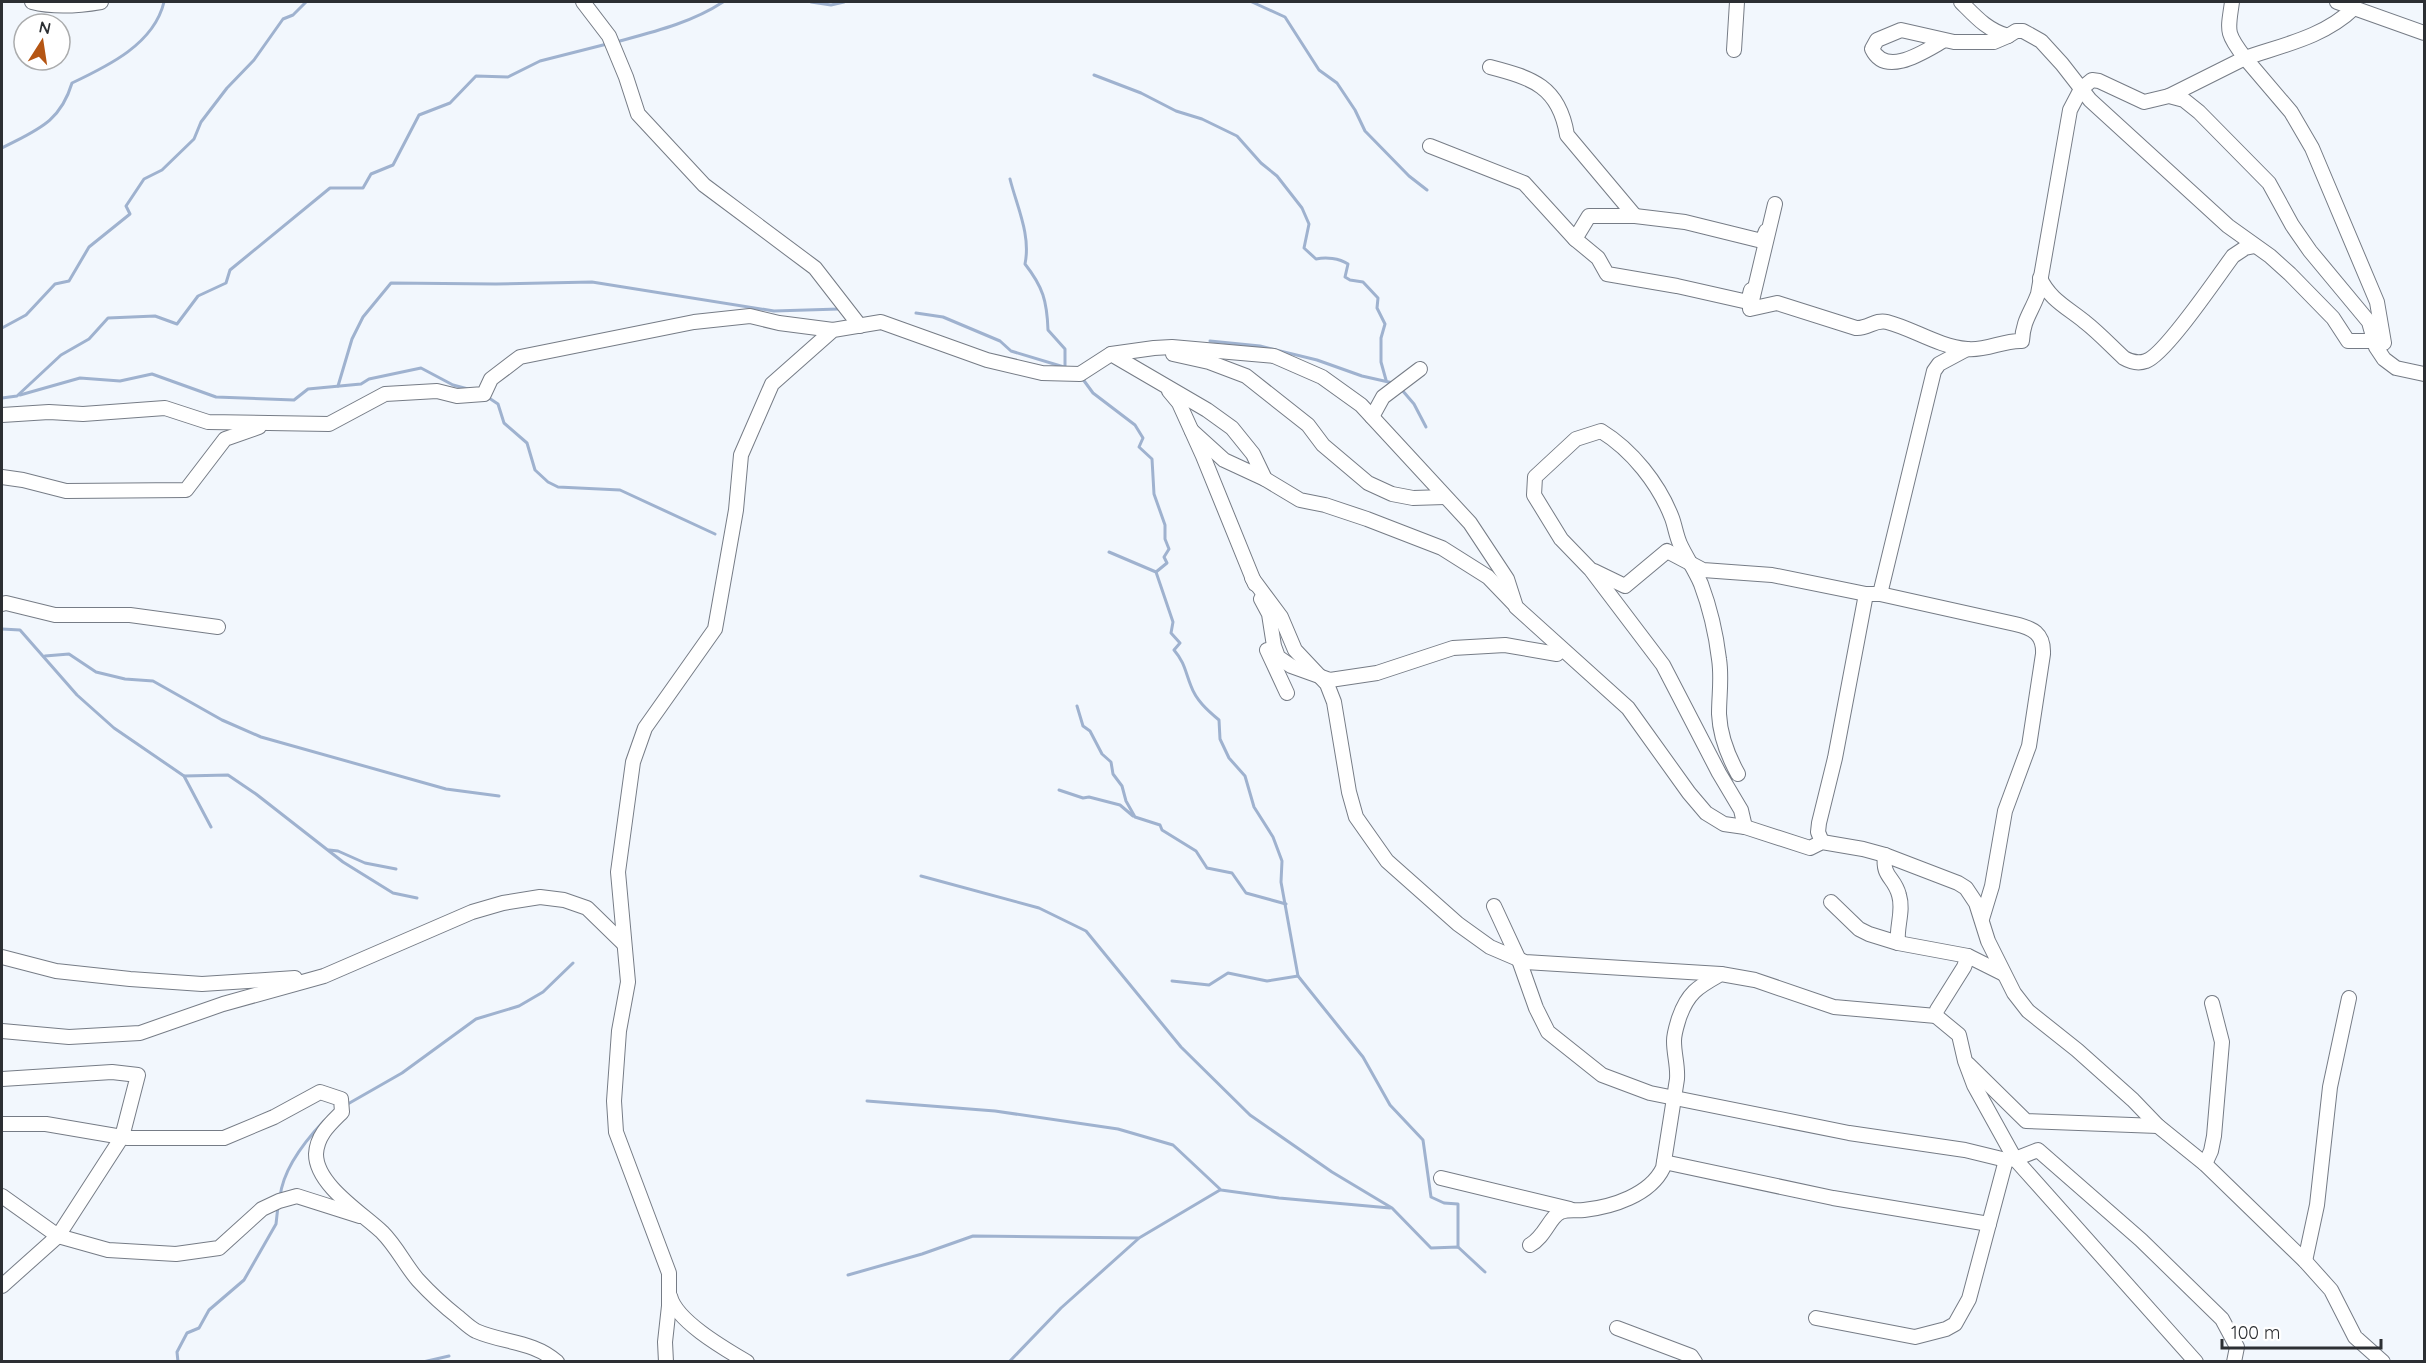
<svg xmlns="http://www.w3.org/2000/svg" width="2426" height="1363" font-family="Quicksand,sans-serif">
  <rect width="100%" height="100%" fill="#f2f7fd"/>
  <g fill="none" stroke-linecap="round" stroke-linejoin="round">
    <!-- stream -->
    <g stroke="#9fb2cf" stroke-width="3">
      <path d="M811 2 831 5 844 2"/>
      <path d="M1252 2 1285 17 1319 70 1337 83 1355 110 1365 131 1409 176 1427 190"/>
      <path d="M616 42C653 32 691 23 723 2"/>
      <path d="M1094 75 1141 93 1176 111 1202 119 1237 136 1261 163 1277 176 1302 208 1309 224 1304 248 1316 259C1326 257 1339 258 1348 264L1345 277 1350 280 1363 282 1378 298 1377 308 1385 324 1381 338V362L1386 380"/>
      <path d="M2 148C36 130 60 123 72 83 108 66 154 44 164 2"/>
      <path d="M1010 179C1017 207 1031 235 1025 264 1043 287 1047 301 1048 330L1065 349V367"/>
      <path d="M916 313 943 317 1000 341 1011 351 1064 367"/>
      <path d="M2 328 26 315 55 284 69 281 89 247 130 214 126 206 144 179 162 170 194 139 201 122 227 88 254 60 283 19 293 15 306 2"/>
      <path d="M1210 341 1260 346 1317 360 1362 376 1393 383"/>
      <path d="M1082 378 1093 393 1135 425 1143 438 1139 447 1152 459 1154 494 1165 525V539L1169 549 1164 557 1167 563 1156 572"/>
      <path d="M338 386 352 339 363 317 391 283 496 284 592 282 774 311 839 309"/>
      <path d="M1402 390 1414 404 1426 427"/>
      <path d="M20 395 80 378 120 381 152 374 216 397 294 400 308 389 361 384 369 379 421 368 453 385 468 389"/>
      <path d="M486 396 498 404 504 423 527 443 535 470 548 482 558 487 620 490 715 534"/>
      <path d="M2 398 17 396 61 355 89 339 108 318 155 316 177 324 198 296 226 283 230 270 330 188H363L371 174 393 165 419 115 450 103 476 76 508 77 540 61 607 44"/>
      <path d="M1109 552 1156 572 1173 622 1171 633 1180 643 1174 650C1185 663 1185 671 1191 686 1196 700 1207 710 1219 720L1220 739 1229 758 1245 776 1254 807 1273 837 1282 861 1281 882 1298 976"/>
      <path d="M2 629 20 630 77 695 114 728 184 776 211 827"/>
      <path d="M45 656 69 654 96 672 125 679 153 681 222 720 261 737 446 789 499 796"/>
      <path d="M1077 706 1083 726 1090 731 1102 754 1111 762 1113 774 1122 786 1126 801 1135 817 1160 825 1162 830 1196 851 1207 868 1232 873 1246 893 1286 904"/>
      <path d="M184 776 228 775 256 794 343 862 393 893 417 898"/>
      <path d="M1059 790 1083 798 1089 797 1120 805 1133 816"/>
      <path d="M329 850 338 851 365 863 396 869"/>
      <path d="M921 876 1039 908 1086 931 1181 1047 1250 1115 1332 1172 1392 1208 1431 1248 1458 1247 1485 1272"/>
      <path d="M1172 981 1209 985 1228 973 1267 981 1298 976 1363 1057 1390 1105 1423 1140 1431 1197 1444 1203 1458 1204V1247"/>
      <path d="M867 1101 995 1111 1118 1129 1173 1145 1221 1190 1279 1198 1390 1208"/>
      <path d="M346 1105 402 1073 476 1019 519 1006 543 992 573 963"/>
      <path d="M280 1197C283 1169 305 1141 324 1121"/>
      <path d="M848 1275 922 1254 973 1236 1139 1238 1220 1190"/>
      <path d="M178 1362 177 1352 187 1333 199 1328 209 1310 244 1280 276 1224 278 1206"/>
      <path d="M423 1362 449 1356"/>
      <path d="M1009 1362 1061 1308 1138 1239"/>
    </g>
    <defs>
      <g id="minor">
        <path d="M32 2C55 8 78 6 101 2"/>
        <path d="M583 2 609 36 626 77 638 114 704 185 815 268 860 326"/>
        <path d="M1961 2C1976 17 1987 30 2008 36L2016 31H2023L2041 41 2062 64 2090 100 2228 226 2270 256 2290 274 2333 318 2348 341H2374"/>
        <path d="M2337 2 2424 33"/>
        <path d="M2354 8C2324 37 2283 45 2245 58L2291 112 2312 148 2377 302 2384 343"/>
        <path d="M1943 41C1925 51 1886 78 1872 49L1877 40 1901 30 1954 42H1994L2008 36"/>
        <path d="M1734 50 1737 2"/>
        <path d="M1490 67C1532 78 1559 86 1567 135L1635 216"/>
        <path d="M2169 96 2245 58C2225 32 2228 31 2232 2"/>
        <path d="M1430 146 1524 183 1575 239 1589 216H1635L1685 222 1762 241 1766 231"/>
        <path d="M1775 204 1750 309 1777 303 1856 328C1868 329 1875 319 1887 322 1914 329 1937 346 1967 349 1987 351 2003 340 2022 341 2023 320 2031 313 2038 294L2070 110 2081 89 2092 80 2099 81 2144 102 2169 96 2184 100 2199 112 2269 183 2292 225 2310 251 2369 322 2376 347 2384 359 2396 368 2424 374"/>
        <path d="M1575 239 1598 258 1607 274 1677 286 1748 302 1751 290"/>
        <path d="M2040 278C2049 299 2068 308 2085 322 2099 333 2111 346 2124 358 2131 362 2138 364 2146 361 2165 355 2218 276 2233 256L2245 248 2255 246"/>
        <path d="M1111 354 1154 348 1172 347 1274 356 1322 377 1361 405 1470 523 1507 579 1516 607 1628 708 1689 793 1706 813 1724 824 1745 827 1810 848 1822 842 1863 849 1885 855 1958 883 1966 888 1976 903 1988 941 2014 993 2028 1011 2077 1050 2133 1100 2158 1126 2205 1164 2305 1261 2331 1290 2355 1337 2383 1362"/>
        <path d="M1173 354 1209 362 1246 376 1308 425 1323 445 1368 483 1392 494 1413 498 1445 497"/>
        <path d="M1169 391 1179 403 1203 456 1255 584"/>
        <path d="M2 415 49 412 83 414 165 408 208 422 329 424 385 394 437 391 457 396 484 394 491 379 520 357 694 322 750 316 779 323 833 330"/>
        <path d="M1372 417 1383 397 1420 369"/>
        <path d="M2 477 23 480 66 491 186 490 225 439 259 427"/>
        <path d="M1265 479 1300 500 1325 505 1367 519 1442 548 1488 577 1514 604"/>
        <path d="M1594 571 1625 586 1667 551 1703 570 1772 575 1866 594H1880L2015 624C2032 628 2044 633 2043 654L2029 746 2005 811 1992 886 1982 919"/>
        <path d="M1252 578 1281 617 1295 650 1327 684 1334 702 1349 792 1356 817 1387 861 1458 924 1490 947 1525 962 1721 974"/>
        <path d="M1880 594 1934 371 1939 364 1967 349"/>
        <path d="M1261 599 1269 614 1274 646 1278 657 1291 666 1330 680 1377 673 1453 648 1505 645 1557 654"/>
        <path d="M2 604 6 603 55 615H130L218 627"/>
        <path d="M1267 650 1287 693"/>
        <path d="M1738 774C1728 756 1720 735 1719 714 1719 695 1722 678 1719 659 1716 634 1710 608 1701 584 1695 570 1686 557 1680 544 1676 535 1675 526 1672 518 1659 484 1632 450 1601 431L1576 439 1535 477 1534 495 1561 539 1591 570 1663 665 1719 773 1741 810 1745 827"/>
        <path d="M1822 842 1818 832 1819 823 1835 758 1866 594"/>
        <path d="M1885 855C1882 878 1894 876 1899 895 1904 911 1896 927 1898 943"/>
        <path d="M1831 902 1859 929 1869 934 1898 943 1968 956 2004 974"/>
        <path d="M1494 906 1519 960 1536 1008 1548 1032 1602 1075 1650 1093 1849 1133 1965 1150 2006 1160 2015 1159 2038 1150 2141 1240 2222 1319 2237 1347 2234 1362"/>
        <path d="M1968 956 1964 967 1937 1010 1936 1016 1959 1035 1965 1061 1974 1085 2015 1159 2196 1362"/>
        <path d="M2 957 56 971 130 979 202 984 295 978"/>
        <path d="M2 1031 69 1037 140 1033 223 1004 324 976 472 912 503 903 540 897 564 900 587 908 624 944"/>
        <path d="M1968 1064 2026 1121 2158 1126"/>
        <path d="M2 1079 112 1072 138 1075 122 1137 58 1236 2 1286"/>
        <path d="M2 1124H46L128 1138H224L274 1117 320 1092 341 1099 342 1112C330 1124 317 1135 316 1154 316 1185 362 1213 382 1232 397 1247 405 1265 418 1280 430 1293 444 1306 458 1317 464 1322 470 1328 476 1331 503 1343 534 1341 557 1362"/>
        <path d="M1664 1162 1833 1198 1989 1224"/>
        <path d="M2205 1164 2211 1151 2214 1136 2222 1042 2212 1003"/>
        <path d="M1441 1178 1570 1209"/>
        <path d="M2 1196 58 1236 108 1250 176 1254 219 1248 262 1209 279 1201 297 1196 360 1216"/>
        <path d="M1530 1245C1545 1237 1550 1216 1561 1212 1568 1209 1576 1211 1584 1210 1612 1207 1650 1195 1663 1168L1677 1079C1678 1065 1674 1055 1674 1041 1674 1033 1677 1025 1679 1018 1688 992 1698 987 1721 974L1755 980 1834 1007 1936 1016"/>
        <path d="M2305 1261 2317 1205 2330 1087 2349 998"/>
        <path d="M670 1296C676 1321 725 1349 747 1362"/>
        <path d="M1816 1318 1915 1337 1946 1329 1955 1324 1969 1299 2006 1160"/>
        <path d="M1617 1328 1691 1356 1695 1362"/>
        <path d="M666 1362 665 1342 669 1306V1273L616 1132 614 1101 619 1031 628 982 618 872 633 762 645 728 715 629 736 510 741 455 772 384 833 330 881 322 987 360 1042 373 1080 374 1111 354 1207 410 1232 428 1253 454 1265 479 1224 460 1192 431"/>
      </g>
    </defs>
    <!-- minor casing -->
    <use href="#minor" stroke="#767c86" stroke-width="16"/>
    <!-- minor -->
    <use href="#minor" stroke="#fff" stroke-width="14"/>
  </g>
  <!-- border -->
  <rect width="2426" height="1363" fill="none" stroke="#2c2f33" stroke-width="6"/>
  <!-- north arrow -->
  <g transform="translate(42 42) rotate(12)"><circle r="28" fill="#ffffff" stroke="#abacad" stroke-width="1.5"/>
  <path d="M0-4.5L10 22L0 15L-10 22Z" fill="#b55513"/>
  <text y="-9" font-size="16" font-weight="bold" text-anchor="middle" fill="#2c2f33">N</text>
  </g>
  <!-- scale -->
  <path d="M2222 1339v9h159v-9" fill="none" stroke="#2c2f33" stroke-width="3"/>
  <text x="2231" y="1339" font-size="18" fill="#2c2f33" stroke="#ffffff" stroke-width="4.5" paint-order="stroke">100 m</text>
</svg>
